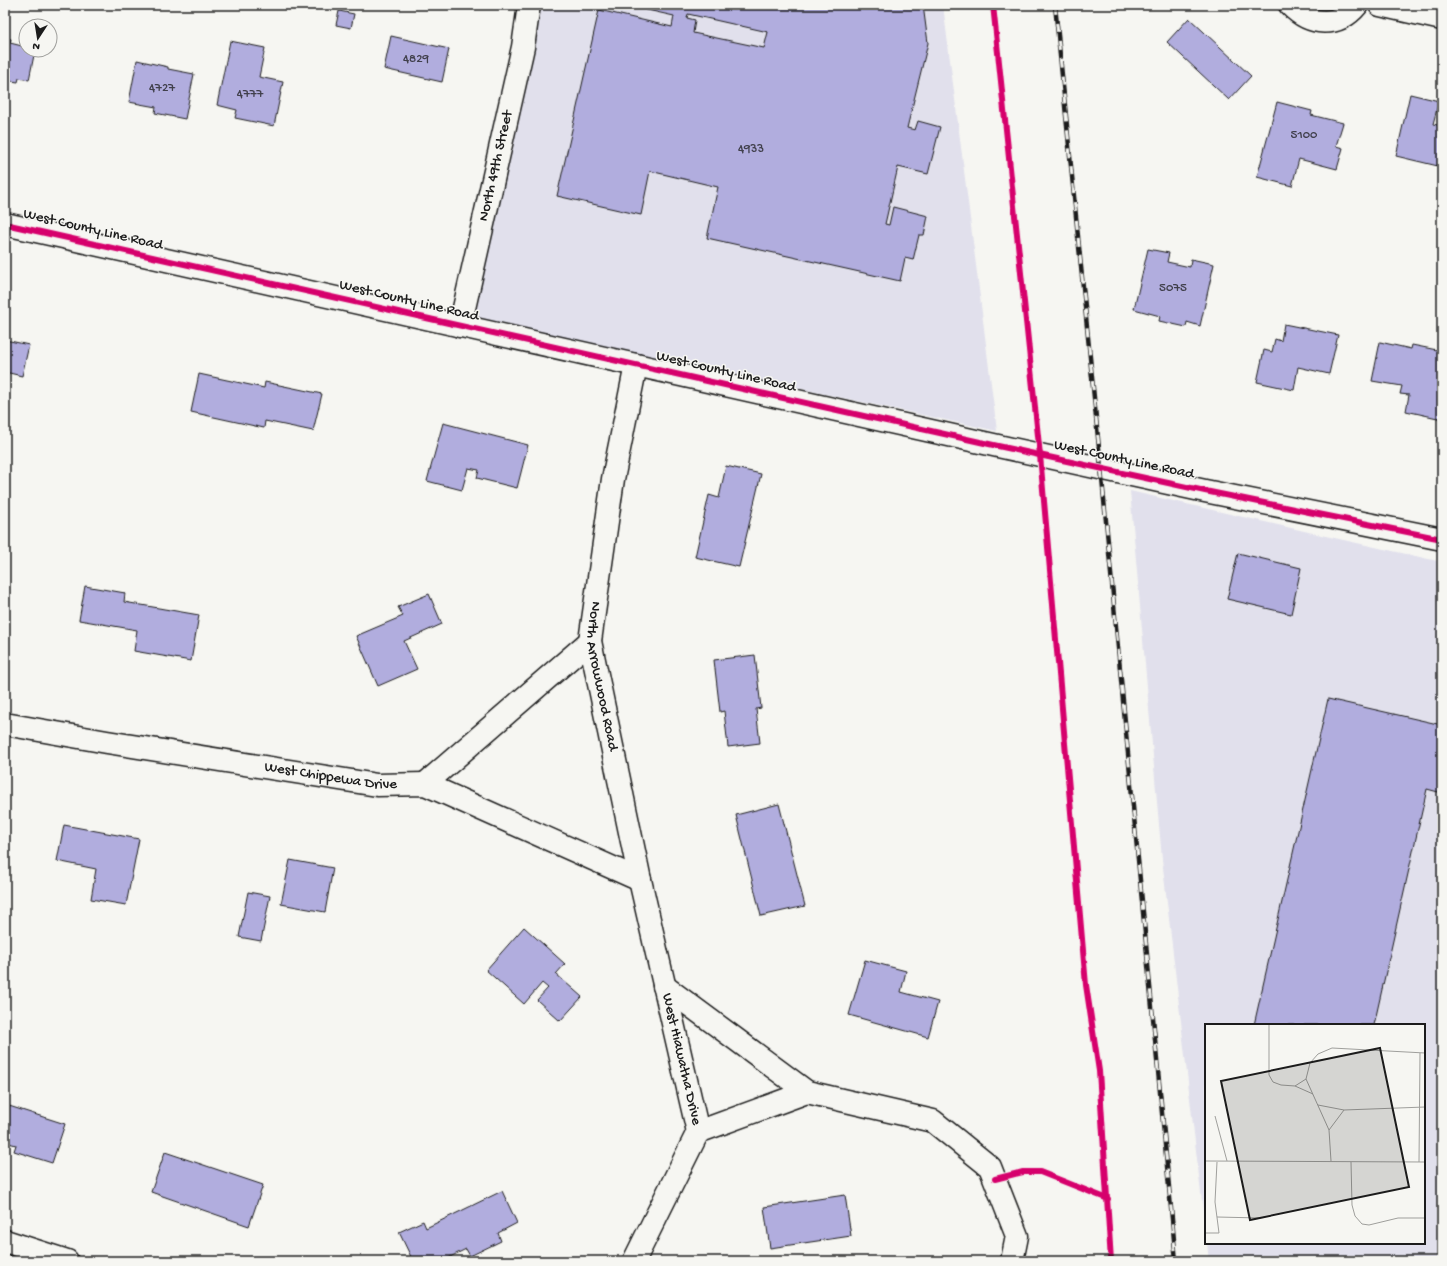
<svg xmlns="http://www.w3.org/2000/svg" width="1447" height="1266" font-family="'Gochi Hand',sans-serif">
  <rect width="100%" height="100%" fill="#f6f6f2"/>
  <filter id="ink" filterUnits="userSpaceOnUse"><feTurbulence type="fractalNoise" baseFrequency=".025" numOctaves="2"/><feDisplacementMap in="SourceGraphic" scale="8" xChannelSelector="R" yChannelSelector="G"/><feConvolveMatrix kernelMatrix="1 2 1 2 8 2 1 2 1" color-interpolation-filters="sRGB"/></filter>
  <g filter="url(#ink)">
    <!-- built -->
    <g fill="#e1e0ec">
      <path d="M529 5H943L997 431 634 353 460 326Z"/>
      <path d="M1130 491 1330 537 1442 562V1261H1209L1207 1243H1424V1025H1206V1236L1162 859Z"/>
    </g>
    <!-- building -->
    <g fill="#b1adde" stroke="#1c1c1c" fill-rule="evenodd">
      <path d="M625 5H923L928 43 907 128 915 130 918 121 940 127 928 174 898 167 885 224 889 225 893 207 928 216 924 235H919L913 260 905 258 900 281 707 238 718 187 650 171 641 215 557 196 599 10 672 27 674 16ZM688 14 768 32 764 48 693 33 695 20 687 18Z"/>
      <path d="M339 11 354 14 351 28 336 25Z"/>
      <path d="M1189 18 1251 76 1229 100 1167 42Z"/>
      <path d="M391 36 449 49 442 82 384 69Z"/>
      <path d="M5 38 11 39 10 43 26 47V50H35L29 80 19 78 18 82 5 80Z"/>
      <path d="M230 41 265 48 259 77 283 82 274 126 235 118 237 110 217 105Z"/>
      <path d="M137 60 168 67V69L194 74 185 119 155 113 156 107 129 102Z"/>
      <path d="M1410 94 1439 101 1433 124 1442 126V167L1396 156Z"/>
      <path d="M1277 102 1312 111 1311 115 1343 123 1336 146 1343 148 1337 169 1299 159 1292 186 1257 177Z"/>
      <path d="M1148 249 1169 253 1167 262 1190 267 1191 259 1214 264 1200 326 1187 322 1186 327 1159 321 1160 316 1134 309Z"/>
      <path d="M1284 324 1338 335 1329 374 1298 367 1294 390 1257 382 1264 350 1272 352 1275 339 1281 341Z"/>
      <path d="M5 340 29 345 22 376 5 372Z"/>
      <path d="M1380 342 1411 349 1412 345 1442 351V381L1440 390 1442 391V419L1406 411 1409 395 1400 394 1402 386 1372 381Z"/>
      <path d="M199 374 264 388 265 382 322 394 313 431 265 421 264 428 191 412Z"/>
      <path d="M443 423 528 445 517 488 477 478 479 470 468 468 462 490 427 481Z"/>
      <path d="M726 466 761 474 739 567 695 557 709 495 719 498Z"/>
      <path d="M1238 553 1301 568 1291 614 1227 599Z"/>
      <path d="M85 586 125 593 124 602 199 615 191 661 134 651 137 630 79 620Z"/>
      <path d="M429 594 442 624 404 641 417 669 378 686 356 636 403 616 398 607Z"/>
      <path d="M755 655 761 708 756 709 760 743 728 747 724 711 720 712 714 660Z"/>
      <path d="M1328 699 1442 725V793L1427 789 1374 1025H1254Z"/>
      <path d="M779 804 805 906 761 916 736 815Z"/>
      <path d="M64 825 139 839 126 905 91 899 96 869 57 861Z"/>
      <path d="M290 860 333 868 325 912 281 904Z"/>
      <path d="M248 892 270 896 261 941 239 937Z"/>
      <path d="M524 927 565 964 556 974 582 997 560 1021 537 1000 548 988 542 983 524 1004 486 970Z"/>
      <path d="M865 960 906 971 901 992 938 1002 928 1037 849 1015Z"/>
      <path d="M5 1095 9 1096 6 1105 65 1124 52 1163 14 1151 16 1145 5 1142Z"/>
      <path d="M165 1152 263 1185 249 1226 151 1192Z"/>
      <path d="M502 1191 517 1223 498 1233 501 1241 470 1256 466 1249 442 1261H430L429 1259 424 1261H413L399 1232 423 1221 426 1228Z"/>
      <path d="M845 1195 851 1236 770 1248 764 1207Z"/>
    </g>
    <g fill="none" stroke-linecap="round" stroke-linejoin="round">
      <defs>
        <g id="minor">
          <path d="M1290 5C1310 26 1338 28 1357 5"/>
          <path d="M1380 5 1442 19"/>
          <path d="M5 224 998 446 1205 491 1442 539"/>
          <path id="s1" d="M460 326 523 47 529 5"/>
          <path id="s2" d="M636 365 613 479 590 641 640 880 698 1132"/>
          <path id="s3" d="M5 724 107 742 377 785 425 784 640 880"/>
          <path d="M425 784 590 641"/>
          <path d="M664 986 807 1092 933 1121 990 1167 1017 1236 1012 1261"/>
          <path d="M5 1241 67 1261"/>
          <path d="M634 1261 698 1132 807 1092"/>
        </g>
      </defs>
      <!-- minor casing -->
      <use href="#minor" stroke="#1c1c1c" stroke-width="25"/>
      <!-- minor -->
      <use href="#minor" stroke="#f6f6f2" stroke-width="22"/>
      <defs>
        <path id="rail" d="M1055 5 1101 468 1176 1261"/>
      </defs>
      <!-- rail casing -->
      <use href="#rail" stroke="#1c1c1c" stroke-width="4.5"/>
      <!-- rail -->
      <use href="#rail" stroke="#f6f6f2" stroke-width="3" stroke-dasharray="9" stroke-linecap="butt"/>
      <defs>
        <g id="cycleway">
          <path d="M993 5 1040 455 1086 985 1099 1071 1111 1261"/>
          <path d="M5 224 998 446 1205 491 1442 539"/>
          <path d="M995 1179 1023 1172H1040L1108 1199"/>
        </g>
      </defs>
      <!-- cycleway casing -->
      <use href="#cycleway" stroke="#f6f6f2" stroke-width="8"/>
      <!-- cycleway -->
      <use href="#cycleway" stroke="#d6006c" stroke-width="6"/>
    </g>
  </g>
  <g text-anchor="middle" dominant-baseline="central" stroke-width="3" stroke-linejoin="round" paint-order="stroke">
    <!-- number labels -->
    <g font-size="13" fill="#41404c">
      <text x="416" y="59">4829</text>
      <text x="162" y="88">4727</text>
      <text x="250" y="94">4777</text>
      <text x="1304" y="135">5100</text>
      <text x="751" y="149">4933</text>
      <text x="1173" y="288">5075</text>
    </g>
    <!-- street labels -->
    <g font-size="15" fill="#1c1c1c" stroke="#f6f6f2">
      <text stroke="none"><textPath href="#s1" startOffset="164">North 49th Street</textPath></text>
      <text transform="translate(93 230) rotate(13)">West County Line Road</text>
      <text transform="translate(409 301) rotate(13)">West County Line Road</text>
      <text transform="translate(726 372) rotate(13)">West County Line Road</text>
      <text transform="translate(1124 460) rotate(12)">West County Line Road</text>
      <text stroke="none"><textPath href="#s2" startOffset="316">North Arrowwood Road</textPath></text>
      <text stroke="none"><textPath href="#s3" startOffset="330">West Chippewa Drive</textPath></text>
      <text stroke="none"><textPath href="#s2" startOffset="708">West Hiawatha Drive</textPath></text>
    </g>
  </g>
  <!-- overview -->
  <g transform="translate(1205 1024)">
    <rect width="220" height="220" fill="#f6f6f2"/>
    <path fill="none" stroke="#9f9f9c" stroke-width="1" d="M64 0V51L68 58 76 61 90 62 108 70M101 55 124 106 126 137M90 62 101 55 105 39 113 30 127 24 220 29M113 81 139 86 220 83M10 92 22 137M124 106 139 86M0 137 220 138M146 138 147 181 150 192 157 200 164 201 193 194H220M214 138 215 29M12 193 55 194M0 209H14L10 178 12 138"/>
    <path fill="#1c1c1c" fill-opacity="0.15" stroke="#1c1c1c" stroke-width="2" d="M175 24 204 163 45 196 16 57Z"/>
    <rect width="220" height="220" fill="none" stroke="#1c1c1c" stroke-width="2"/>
  </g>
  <!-- margin -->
  <rect width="1447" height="1266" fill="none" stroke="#f6f6f2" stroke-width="20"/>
  <rect x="10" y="10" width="1427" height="1246" fill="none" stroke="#1c1c1c" stroke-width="1.5" filter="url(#ink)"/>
  <!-- north arrow -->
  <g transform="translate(38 38) rotate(192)"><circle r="19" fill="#f6f6f2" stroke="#9f9f9c"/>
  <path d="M0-3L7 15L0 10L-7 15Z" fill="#1c1c1c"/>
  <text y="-6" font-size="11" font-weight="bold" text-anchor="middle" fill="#1c1c1c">N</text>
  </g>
</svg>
